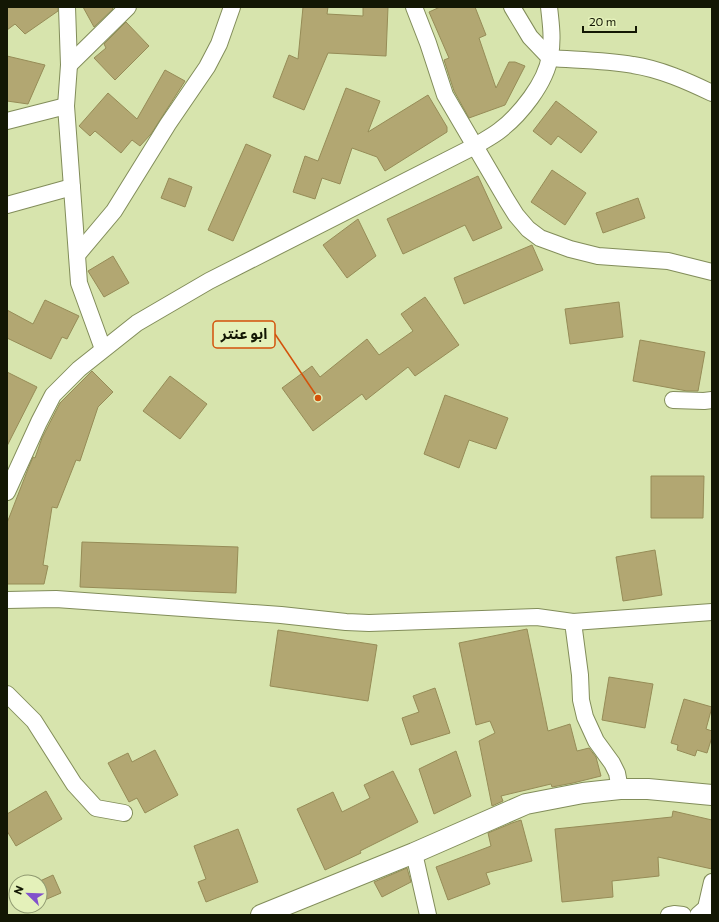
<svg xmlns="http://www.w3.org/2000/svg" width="719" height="922" font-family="Commissioner,'Noto Sans Arabic',sans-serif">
  <rect width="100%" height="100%" fill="#d7e4ad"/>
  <!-- building -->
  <g fill="#b2a772" stroke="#968c57">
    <path d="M7 7H58V11L25 34 15 24 7 30Z"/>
    <path d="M83 7H111L113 9 94 27Z"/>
    <path d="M303 7H328L327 14 363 16V7H388L386 56 328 53 304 110 273 97 289 55 298 59Z"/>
    <path d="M440 7H475L486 35 479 38 496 88 509 62H515L525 66 505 105 469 118 454 91 444 60 449 58 429 12Z"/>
    <path d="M126 22 149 46 115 80 94 58 106 48 104 44Z"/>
    <path d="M7 56 45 65 28 104 7 101Z"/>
    <path d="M165 70 185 81 151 134 140 146 132 140 121 153 95 131 90 136 79 126 108 93 137 119Z"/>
    <path d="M346 88 380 101 368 132 428 95 447 127V132L385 171 377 157 352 148 340 184 322 178 315 199 293 192 305 156 318 161Z"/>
    <path d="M556 101 597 132 581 153 558 136 551 145 533 131Z"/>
    <path d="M246 144 271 155 233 241 208 230Z"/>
    <path d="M552 170 586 193 565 225 531 202Z"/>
    <path d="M478 176 502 228 473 241 465 225 403 254 387 219Z"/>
    <path d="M169 178 192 187 185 207 161 198Z"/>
    <path d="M638 198 645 218 603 233 596 213Z"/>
    <path d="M358 219 376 256 347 278 323 245Z"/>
    <path d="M532 245 543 270 464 304 454 278Z"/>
    <path d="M113 256 129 283 104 297 88 271Z"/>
    <path d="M425 297 459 345 415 376 408 367 366 400 362 394 313 431 282 388 312 366 320 377 367 339 379 355 413 331 401 314Z"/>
    <path d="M45 300 79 316 67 339 62 337 51 359 7 338V310L33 324Z"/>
    <path d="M619 302 623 337 570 344 565 309Z"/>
    <path d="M640 340 705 352 698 391H687L633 381Z"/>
    <path d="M92 371 113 392 98 407 80 461 76 460 57 508 52 507 43 565 48 566 44 584H7V523L28 469 33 457 35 458 42 438 60 403Z"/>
    <path d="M7 372 37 387 7 446Z"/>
    <path d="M170 376 207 404 180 439 143 411Z"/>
    <path d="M445 395 508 418 496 449 469 440 459 468 424 454Z"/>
    <path d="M651 476H704L703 518H651Z"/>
    <path d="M82 542 238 547 236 593 80 587Z"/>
    <path d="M655 550 662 595 623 601 616 557Z"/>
    <path d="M527 629 548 731 570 724 577 751 589 748 596 757 601 776 573 783 552 787 551 784 501 796 503 801 492 806 479 741 495 733 490 721 476 725 459 643Z"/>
    <path d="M278 630 377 645 368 701 270 686Z"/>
    <path d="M609 677 653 684 645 728 602 720Z"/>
    <path d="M435 688 450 733 411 745 402 718 419 712 413 696Z"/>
    <path d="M684 699 712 707 706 729 712 731V737L707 753 697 750 695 756 677 750 678 745 671 743Z"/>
    <path d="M155 750 178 795 145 813 137 798 129 802 108 763 128 753 132 762Z"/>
    <path d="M456 751 471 796 434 814 419 769Z"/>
    <path d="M393 771 418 822 360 851 361 853 325 870 297 809 333 792 342 812 370 798 364 785Z"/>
    <path d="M46 791 62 819 16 846 7 831V814Z"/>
    <path d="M673 811 712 820V869L658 857 659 876 612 881 613 897 562 902 555 829 672 817Z"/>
    <path d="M521 820 532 861 486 873 490 884 448 900 436 867 491 846 488 833 512 823Z"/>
    <path d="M238 829 258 882 206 902 198 882 206 879 194 846Z"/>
    <path d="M407 868 411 882 382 897 374 882Z"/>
    <path d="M53 875 61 893 40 902V881Z"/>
  </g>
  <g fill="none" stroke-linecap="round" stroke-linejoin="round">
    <defs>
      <g id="minor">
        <path d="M67 7 69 65 66 106 79 283 103 349"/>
        <path d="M414 7 428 43 445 95 506 199 516 215 528 229 540 238 570 249 598 256 668 261 712 272"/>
        <path d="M512 7 530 37 550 58C577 60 606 60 633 65 660 69 687 81 712 93"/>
        <path d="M69 65 128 7"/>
        <path d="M7 121 66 106"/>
        <path d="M7 205 72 187"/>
        <path d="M77 255 114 211 168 124 207 67 219 44 232 7"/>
        <path d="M673 400 704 401 712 400"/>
        <path d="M7 492 39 422 53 395 79 369 137 323 209 281 475 146C483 141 491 137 499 131 520 115 546 83 550 56 553 40 551 24 549 7"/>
        <path d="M7 600 56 599 281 615 346 622 369 623 537 617 573 622 580 675 581 700 585 717 596 741 612 763 617 773 620 789"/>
        <path d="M573 622 712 612"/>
        <path d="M7 694 34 721 74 784 96 808 124 813"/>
        <path d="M414 853 428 915"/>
        <path d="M669 915 674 914 683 915"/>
        <path d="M698 915 706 908 712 882"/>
      </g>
      <path id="tertiary" d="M261 915 414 853 526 804 583 793 620 789H648L712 795"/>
    </defs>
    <!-- minor casing -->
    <use href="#minor" stroke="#828d5a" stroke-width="18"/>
    <!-- tertiary casing -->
    <use href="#tertiary" stroke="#828d5a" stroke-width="22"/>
    <!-- minor -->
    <use href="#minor" stroke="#fff" stroke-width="16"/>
    <!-- tertiary -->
    <use href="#tertiary" stroke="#fff" stroke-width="20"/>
  </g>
  <!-- callouts -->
  <path fill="none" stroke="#d3520b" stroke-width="1.5" d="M318 398L275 334"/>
  <circle fill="#d3520b" stroke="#e4f1ba" stroke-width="1.5" cx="318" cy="398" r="4"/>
  <rect fill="#e4f1ba" stroke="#d3520b" stroke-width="1.5" x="213" y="321" width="62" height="27" rx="4"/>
  <g font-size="15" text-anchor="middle" font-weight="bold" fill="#131704">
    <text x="244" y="339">ابو عنتر</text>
  </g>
  <!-- border -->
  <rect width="719" height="922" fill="none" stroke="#131704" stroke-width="16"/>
  <!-- north arrow -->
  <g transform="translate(28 894) rotate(293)"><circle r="19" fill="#e4f1ba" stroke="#909a71"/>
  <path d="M0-3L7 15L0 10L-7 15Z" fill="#8252cb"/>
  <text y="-6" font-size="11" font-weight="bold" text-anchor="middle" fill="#131704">N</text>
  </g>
  <!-- scale -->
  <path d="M583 26v6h53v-6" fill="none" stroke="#131704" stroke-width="2"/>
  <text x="589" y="26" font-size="12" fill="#131704" stroke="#e4f1ba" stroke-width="3" paint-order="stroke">20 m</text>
</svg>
